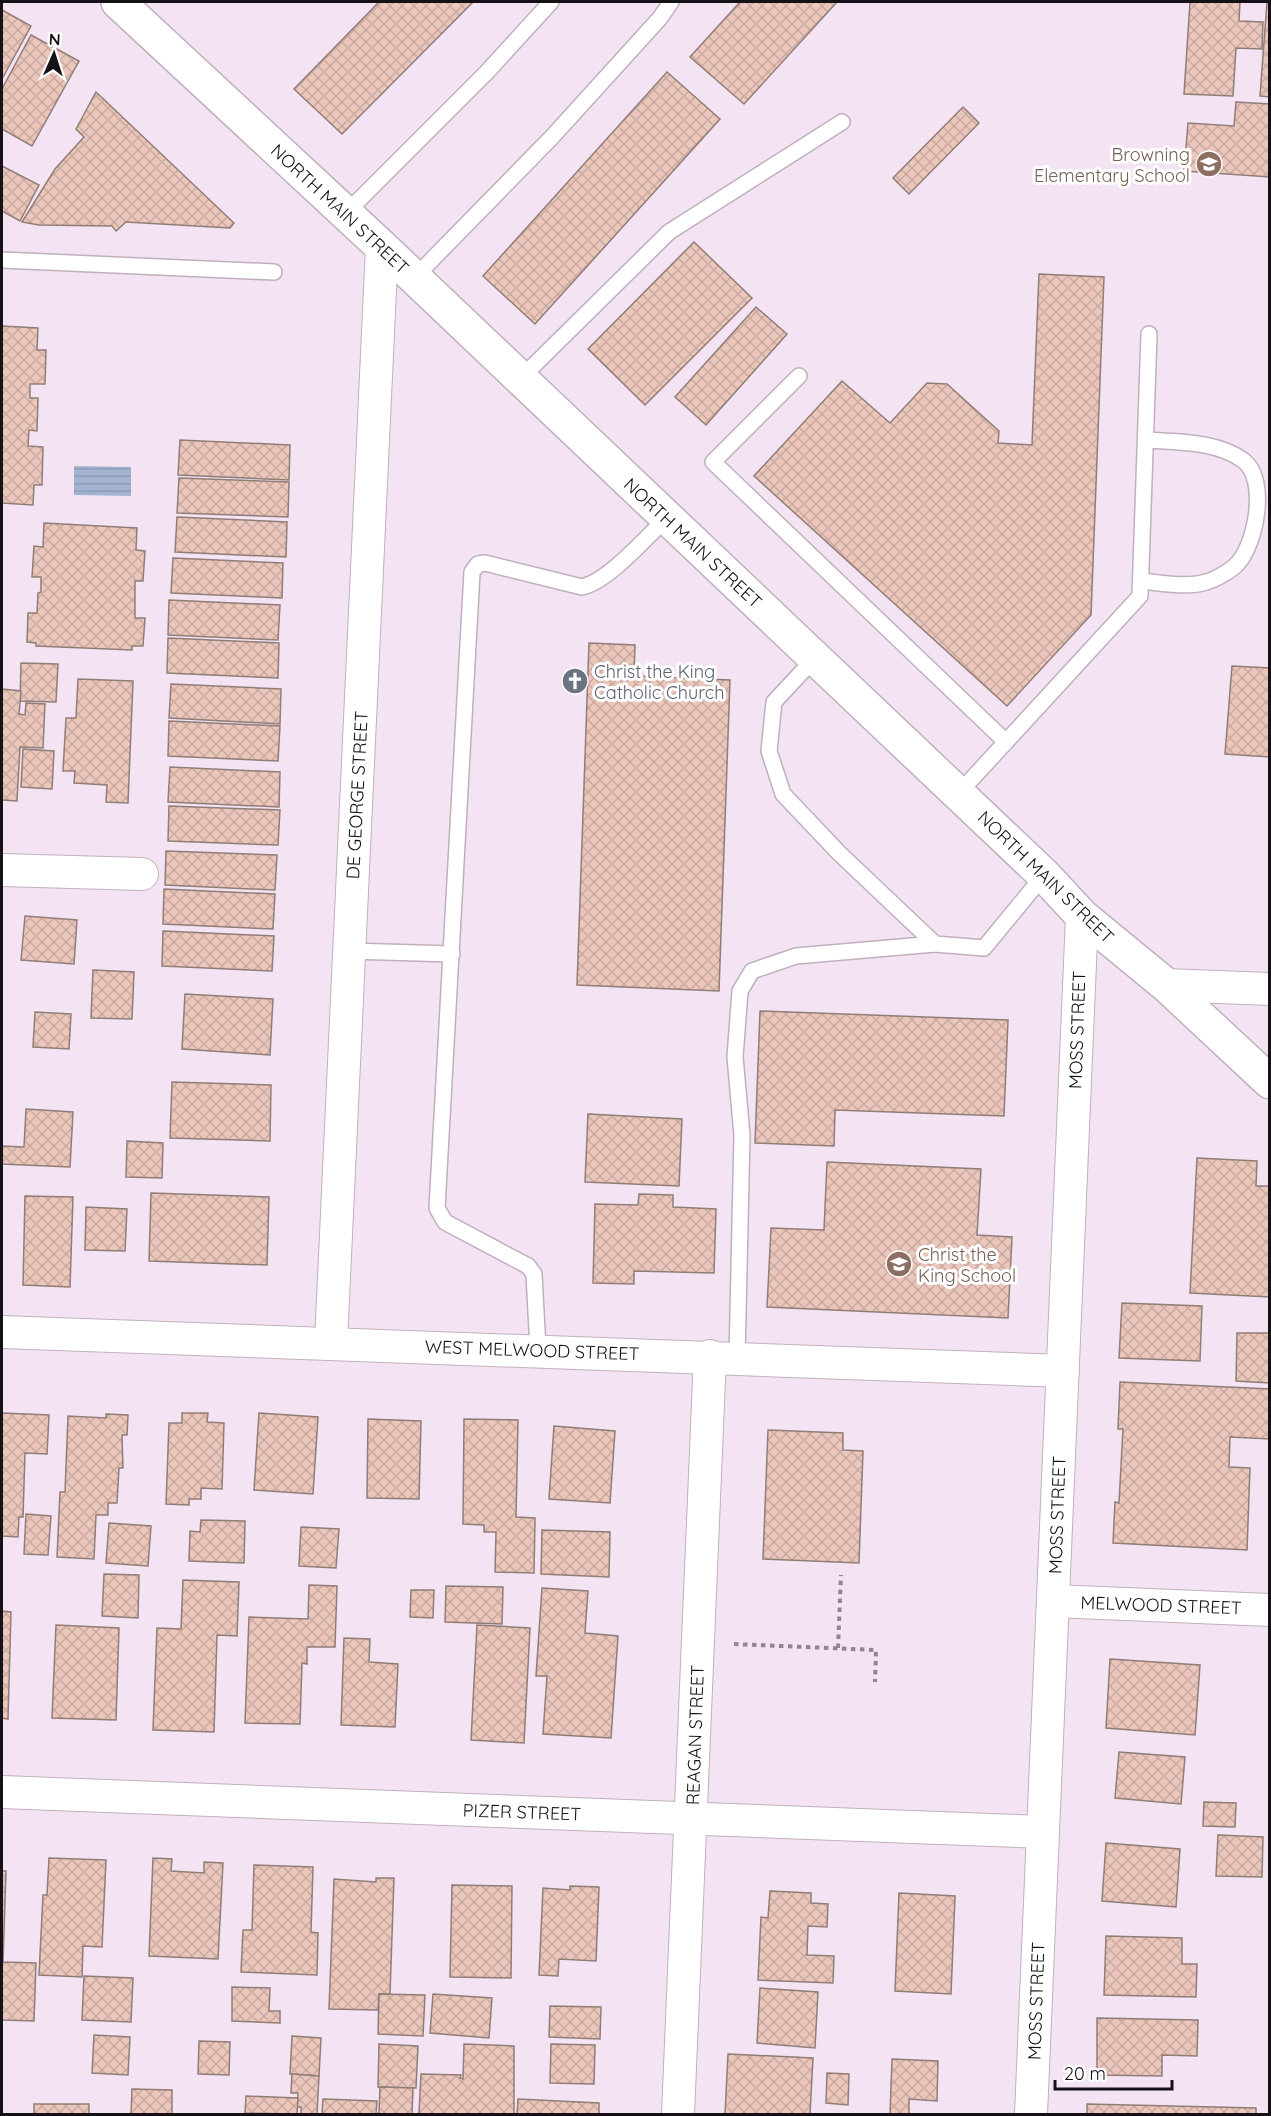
<svg xmlns="http://www.w3.org/2000/svg" width="1271" height="2116" font-family="Quicksand,sans-serif">
  <defs>
    <pattern id="water-rules" width="6" height="5" patternUnits="userSpaceOnUse" patternTransform="scale(1.5)"><rect width="6" height="5" fill="#a3b4d1"/><path d="M0 2.5h6" fill="none" stroke="#8c9ab3"/></pattern>
    <pattern id="building-cross-hatch" width="8" height="8" patternUnits="userSpaceOnUse" patternTransform="scale(1.5)"><rect width="8" height="8" fill="#ebc6bb"/><path d="M0 0l8 8M0 8l8-8" fill="none" stroke="#c9a9a0"/></pattern>
  </defs>
  <rect width="100%" height="100%" fill="#f4e4f3"/>
  <!-- water -->
  <path fill="url(#water-rules)" d="M74 466 131 467V496L74 495Z"/>
  <!-- building -->
  <g fill="url(#building-cross-hatch)" stroke="#917d77" stroke-width="1.5">
    <path d="M379 2H473L342 134 294 89Z"/>
    <path d="M740 2H837L744 104 690 57Z"/>
    <path d="M1190 2H1240L1239 21 1263 22 1262 49 1236 48 1233 96 1184 94Z"/>
    <path d="M1267 2H1270V97L1260 96Z"/>
    <path d="M2 10 31 26 2 79Z"/>
    <path d="M31 35 79 61 32 146 2 129V89Z"/>
    <path d="M667 72 720 119 535 324 483 276Z"/>
    <path d="M96 92 234 223 230 228 126 222 116 231 112 226 39 225 22 222 55 169 84 137 76 129Z"/>
    <path d="M1236 102 1270 104V177L1184 171 1188 123 1234 126Z"/>
    <path d="M963 107 979 123 909 194 893 178Z"/>
    <path d="M2 166 39 185 20 221 2 211Z"/>
    <path d="M694 242 752 298 645 405 588 349Z"/>
    <path d="M1039 274 1104 277 1091 615 1007 706 754 476 842 381 890 423 927 383 947 384 999 431 998 443 1032 445Z"/>
    <path d="M756 307 787 334 706 425 675 397Z"/>
    <path d="M2 326 38 328 37 350H46L45 384H30V398H38L37 431 29 430 28 446 43 447 42 485H34L33 505 2 503Z"/>
    <path d="M180 440 290 445 289 480 178 475Z"/>
    <path d="M179 478 289 482 288 517 177 513Z"/>
    <path d="M177 517 287 522 286 557 175 552Z"/>
    <path d="M44 523 137 528 136 550 145 551 143 581H135V618H145L143 646H132V650L36 646V643L27 642 28 613H37L38 593 41 592V577H32L34 546 43 547Z"/>
    <path d="M173 558 283 563 282 598 171 593Z"/>
    <path d="M169 600 280 605 278 640 168 635Z"/>
    <path d="M168 638 279 643 278 678 167 673Z"/>
    <path d="M589 643 635 645 634 676 730 680 719 991 577 985Z"/>
    <path d="M21 663 58 664 56 702 20 701Z"/>
    <path d="M1232 666 1270 668V757L1225 754Z"/>
    <path d="M78 679 133 681 128 803 106 802 107 785 74 783 75 771H63L66 718H76Z"/>
    <path d="M171 684 281 689 280 724 169 718Z"/>
    <path d="M2 689 21 691 19 714 25 715 26 703 45 704 43 748 20 747 17 801 2 800Z"/>
    <path d="M169 721 280 726 278 761 168 756Z"/>
    <path d="M23 749 54 751 52 789 21 787Z"/>
    <path d="M170 767 280 772 279 807 168 802Z"/>
    <path d="M169 806 280 810 278 845 168 841Z"/>
    <path d="M166 851 277 855 275 890 165 885Z"/>
    <path d="M164 889 275 894 273 929 163 924Z"/>
    <path d="M25 916 77 920 74 964 21 960Z"/>
    <path d="M163 931 274 936 272 971 162 966Z"/>
    <path d="M93 970 134 972 132 1019 91 1018Z"/>
    <path d="M185 994 273 999 270 1055 182 1049Z"/>
    <path d="M760 1011 1008 1020 1004 1116 835 1110 834 1146 755 1143Z"/>
    <path d="M35 1012 71 1014 69 1049 33 1047Z"/>
    <path d="M172 1082 271 1085 270 1141 170 1138Z"/>
    <path d="M26 1109 73 1112 70 1167 2 1164V1146L24 1147Z"/>
    <path d="M588 1114 682 1119 679 1186 585 1182Z"/>
    <path d="M127 1141 163 1143 162 1178 126 1177Z"/>
    <path d="M1197 1158 1257 1161 1256 1186H1270V1297L1190 1293Z"/>
    <path d="M827 1162 981 1169 977 1235 1012 1237 1008 1318 767 1307 771 1228 824 1230Z"/>
    <path d="M151 1193 269 1197 267 1265 149 1261Z"/>
    <path d="M639 1194 673 1195V1207L716 1209 714 1273 634 1271V1284L593 1283 595 1204 638 1205Z"/>
    <path d="M25 1196 73 1197 70 1287 23 1285Z"/>
    <path d="M86 1207 127 1209 125 1251 85 1250Z"/>
    <path d="M1122 1303 1202 1306 1200 1361 1119 1358Z"/>
    <path d="M1237 1333H1270V1383L1236 1381Z"/>
    <path d="M1120 1382 1270 1389V1439L1230 1437 1229 1467 1250 1468 1247 1550 1113 1543 1115 1502 1119 1503 1123 1429H1118Z"/>
    <path d="M2 1413 49 1415 47 1454 25 1453 23 1517H19L18 1537 2 1536Z"/>
    <path d="M182 1413H208L207 1422 224 1423 222 1489 201 1488V1499H189V1505L166 1504 169 1423H182Z"/>
    <path d="M259 1413 318 1417 313 1494 254 1490Z"/>
    <path d="M106 1414 128 1415 127 1435H122L123 1468H119L117 1503H108V1515H96L94 1559 57 1557 60 1492H65L68 1416 106 1418Z"/>
    <path d="M368 1419 421 1421 419 1499 367 1498Z"/>
    <path d="M464 1419 518 1420 516 1517 535 1518 534 1573 495 1572 496 1532H484V1525L463 1524Z"/>
    <path d="M554 1426 615 1431 610 1503 549 1499Z"/>
    <path d="M768 1430 843 1433V1450L863 1451 859 1563 763 1559Z"/>
    <path d="M26 1514 51 1516 48 1555 24 1554Z"/>
    <path d="M201 1520 245 1521 244 1563 189 1561 190 1531 200 1532Z"/>
    <path d="M109 1523 151 1526 148 1566 106 1563Z"/>
    <path d="M301 1527 339 1529 336 1568 299 1566Z"/>
    <path d="M542 1530 610 1532 609 1577 541 1574Z"/>
    <path d="M104 1574 139 1575 138 1618 102 1616Z"/>
    <path d="M183 1580 239 1582 237 1636 217 1635 214 1732 153 1730 157 1628 181 1629Z"/>
    <path d="M309 1585 337 1586 335 1647H307V1664L302 1663 300 1724 245 1723 249 1617 308 1619Z"/>
    <path d="M446 1586 503 1587 502 1624 445 1622Z"/>
    <path d="M542 1588 588 1591 585 1633 618 1636 611 1738 543 1734 547 1676H536Z"/>
    <path d="M411 1590H434L433 1618 410 1617Z"/>
    <path d="M2 1611 11 1612 8 1719 2 1718Z"/>
    <path d="M56 1625 119 1628 116 1720 52 1718Z"/>
    <path d="M477 1625 530 1628 524 1743 471 1740Z"/>
    <path d="M344 1638 370 1639 369 1662 398 1664 395 1727 341 1725Z"/>
    <path d="M1110 1659 1200 1665 1195 1735 1106 1728Z"/>
    <path d="M1119 1752 1185 1757 1181 1804 1115 1798Z"/>
    <path d="M1204 1802 1236 1803 1235 1827 1203 1826Z"/>
    <path d="M1218 1835 1263 1837 1262 1877 1216 1876Z"/>
    <path d="M1106 1843 1180 1849 1176 1907 1102 1901Z"/>
    <path d="M49 1858 106 1860 102 1947 83 1946 82 1977 39 1975 43 1895H47Z"/>
    <path d="M153 1858 172 1859 171 1871 204 1873V1862L223 1863 218 1959 149 1956Z"/>
    <path d="M254 1865 313 1867 311 1932 318 1933 317 1975 241 1972 243 1930H252Z"/>
    <path d="M2 1871H6L3 1962 36 1963 34 2021 2 2020Z"/>
    <path d="M376 1878H394L390 1994H379L378 2010 329 2009 334 1879 376 1882Z"/>
    <path d="M452 1885 512 1886 511 1978 450 1977Z"/>
    <path d="M570 1886 599 1887 596 1961 559 1959 558 1976 539 1975 543 1888 570 1890Z"/>
    <path d="M770 1891 811 1893V1903L828 1904 827 1927 808 1926 807 1955 834 1956 833 1983 758 1980 761 1917 768 1918Z"/>
    <path d="M899 1893 955 1896 951 1994 895 1991Z"/>
    <path d="M1106 1936 1182 1938V1964H1197L1196 1997 1104 1995Z"/>
    <path d="M84 1976 133 1978 131 2022 82 2020Z"/>
    <path d="M232 1987 270 1988 269 2011H280V2023L232 2021Z"/>
    <path d="M760 1988 818 1992 815 2048 757 2043Z"/>
    <path d="M379 1994 425 1995 423 2036 378 2034Z"/>
    <path d="M433 1994 492 1998 489 2038 430 2033Z"/>
    <path d="M550 2006 601 2007 600 2039 549 2037Z"/>
    <path d="M1097 2018 1198 2020 1197 2056 1162 2055V2076L1097 2075Z"/>
    <path d="M94 2035 130 2037 128 2075 92 2073Z"/>
    <path d="M292 2036 321 2038 319 2076 290 2074Z"/>
    <path d="M199 2041 230 2042 229 2075 198 2074Z"/>
    <path d="M379 2044 418 2046 416 2088 378 2087Z"/>
    <path d="M464 2044 514 2046V2114H419L421 2074 461 2075 460 2078 463 2079Z"/>
    <path d="M551 2044 595 2045 594 2084 550 2083Z"/>
    <path d="M728 2054 813 2058 810 2114H725Z"/>
    <path d="M892 2059 938 2061 937 2101 909 2099V2114H890Z"/>
    <path d="M827 2073 849 2074 848 2105 826 2103Z"/>
    <path d="M292 2074 319 2076 317 2114H301V2107H297L298 2093H291Z"/>
    <path d="M380 2087 413 2088 412 2114H376L379 2113Z"/>
    <path d="M132 2089 172 2090V2114H181H131Z"/>
    <path d="M246 2096 298 2098 297 2114 245 2113Z"/>
    <path d="M323 2099 377 2101 376 2114H322Z"/>
    <path d="M518 2099 599 2103V2114H517Z"/>
    <rect x="34" y="2104" width="55" height="10"/>
    <path d="M1087 2104 1256 2108V2114H1087Z"/>
  </g>
  <g fill="none" stroke-linecap="round" stroke-linejoin="round">
    <defs>
      <g id="lane">
        <path d="M346 213 486 73 551 2"/>
        <path d="M2 260 274 272"/>
        <path d="M414 278 552 137 660 18 671 2"/>
        <path d="M799 376 713 462 1006 742"/>
        <path d="M520 379 669 232 842 122"/>
        <path d="M1142 581C1161 583 1187 588 1206 582 1215 580 1232 570 1238 563 1256 543 1268 480 1244 461 1218 441 1177 442 1146 440"/>
        <path d="M815 658 774 702 769 751 783 794 839 853 935 944 984 948 1044 875"/>
        <path d="M958 794 1140 596 1149 334"/>
        <path d="M349 951 452 954"/>
        <path d="M538 1350 534 1274 528 1266 445 1222 437 1208 472 572 478 564 485 563 582 587C609 581 646 537 667 518"/>
        <path d="M737 1358 742 1135 735 1057 740 991 752 971 796 956 935 944"/>
      </g>
      <g id="street">
        <path d="M2 870 142 874"/>
        <path d="M1166 985 1270 989"/>
        <path d="M2 1332 1063 1371"/>
        <path d="M331 1342 382 247"/>
        <path d="M1053 1601 1270 1610"/>
        <path d="M2 1792 1043 1832"/>
        <path d="M678 2114 710 1356"/>
        <path d="M1031 2114 1082 916"/>
      </g>
      <path id="secondary" d="M118 2 382 247 815 658 1044 875 1082 916 1166 985 1270 1082"/>
    </defs>
    <!-- lane casing -->
    <use href="#lane" stroke="#c0b0be" stroke-width="18"/>
    <!-- street casing -->
    <use href="#street" stroke="#c0b0be" stroke-width="34"/>
    <!-- secondary casing -->
    <use href="#secondary" stroke="#c0b0be" stroke-width="36"/>
    <!-- path -->
    <g stroke="#908590" stroke-width="4" stroke-dasharray="4.5 4.5" stroke-linecap="butt">
      <path d="M734 1644 876 1650 875 1682"/>
      <path d="M838 1648 841 1575"/>
    </g>
    <!-- lane -->
    <use href="#lane" stroke="#fff" stroke-width="15"/>
    <!-- street -->
    <use href="#street" stroke="#fff" stroke-width="32"/>
    <!-- secondary -->
    <use href="#secondary" stroke="#fff" stroke-width="33"/>
  </g>
  <!-- icons -->
  <defs>
    <symbol id="school-disc" viewBox="-11 -11 22 22"><circle r="9.5" fill="#8d6e63" stroke="#fff"/><path d="M0-5L7-2L0 1L-7-2ZM-4 1L0 2.5L4 1V4Q0 6-4 4Z" fill="#fff"/></symbol>
    <symbol id="church-disc" viewBox="-11 -11 22 22"><circle r="9.5" fill="#6b7280" stroke="#fff"/><path d="M-1.2-6h2.4v3.5h3.3v2.4h-3.3V6h-2.4V-.1h-3.3v-2.4h3.3Z" fill="#fff"/></symbol>
  </defs>
  <g fill-rule="evenodd">
    <use href="#school-disc" x="1194" y="149" width="30" height="30"/>
    <use href="#church-disc" x="560" y="666" width="30" height="30"/>
    <use href="#school-disc" x="884" y="1249" width="30" height="30"/>
  </g>
  <g text-anchor="middle" dominant-baseline="central" stroke-width="6" stroke-linejoin="round" paint-order="stroke">
    <!-- education labels -->
    <g font-size="18" fill="#785e54" stroke="#fff" text-anchor="end">
      <text x="1190" y="154">Browning<tspan x="1190" dy="21">Elementary School</tspan></text>
      <text x="918" y="1254" text-anchor="start">Christ the<tspan x="918" dy="21">King School</tspan></text>
    </g>
    <!-- street labels -->
    <g font-size="18" fill="#161116" stroke="#fff">
      <text transform="translate(340 209) rotate(43)">NORTH MAIN STREET</text>
      <text transform="translate(693 543) rotate(43)">NORTH MAIN STREET</text>
      <text transform="translate(357 795) rotate(-87)">DE GEORGE STREET</text>
      <text transform="translate(1046 877) rotate(44)">NORTH MAIN STREET</text>
      <text transform="translate(1077 1030) rotate(-88)">MOSS STREET</text>
      <text transform="translate(532 1350) rotate(2)">WEST MELWOOD STREET</text>
      <text transform="translate(1057 1515) rotate(-88)">MOSS STREET</text>
      <text transform="translate(1161 1605) rotate(2)">MELWOOD STREET</text>
      <text transform="translate(695 1735) rotate(-88)">REAGAN STREET</text>
      <text transform="translate(522 1812) rotate(2)">PIZER STREET</text>
      <text transform="translate(1036 2001) rotate(-88)">MOSS STREET</text>
    </g>
    <!-- worship labels -->
    <g font-size="18" fill="#5b616d" stroke="#fff" text-anchor="start">
      <text x="594" y="671">Christ the King<tspan x="594" dy="21">Catholic Church</tspan></text>
    </g>
  </g>
  <!-- border -->
  <rect width="1271" height="2116" fill="none" stroke="#161116" stroke-width="6"/>
  <!-- north arrow -->
  <g transform="translate(54 54) rotate(3)" stroke="#ffffff" stroke-width="4.5" paint-order="stroke">
  <path d="M0-4.5L10 22L0 15L-10 22Z" fill="#161116"/>
  <text y="-9" font-size="16" font-weight="bold" text-anchor="middle" fill="#161116">N</text>
  </g>
  <!-- scale -->
  <path d="M1055 2080v9h117v-9" fill="none" stroke="#161116" stroke-width="3"/>
  <text x="1064" y="2080" font-size="18" fill="#161116" stroke="#ffffff" stroke-width="4.5" paint-order="stroke">20 m</text>
</svg>
